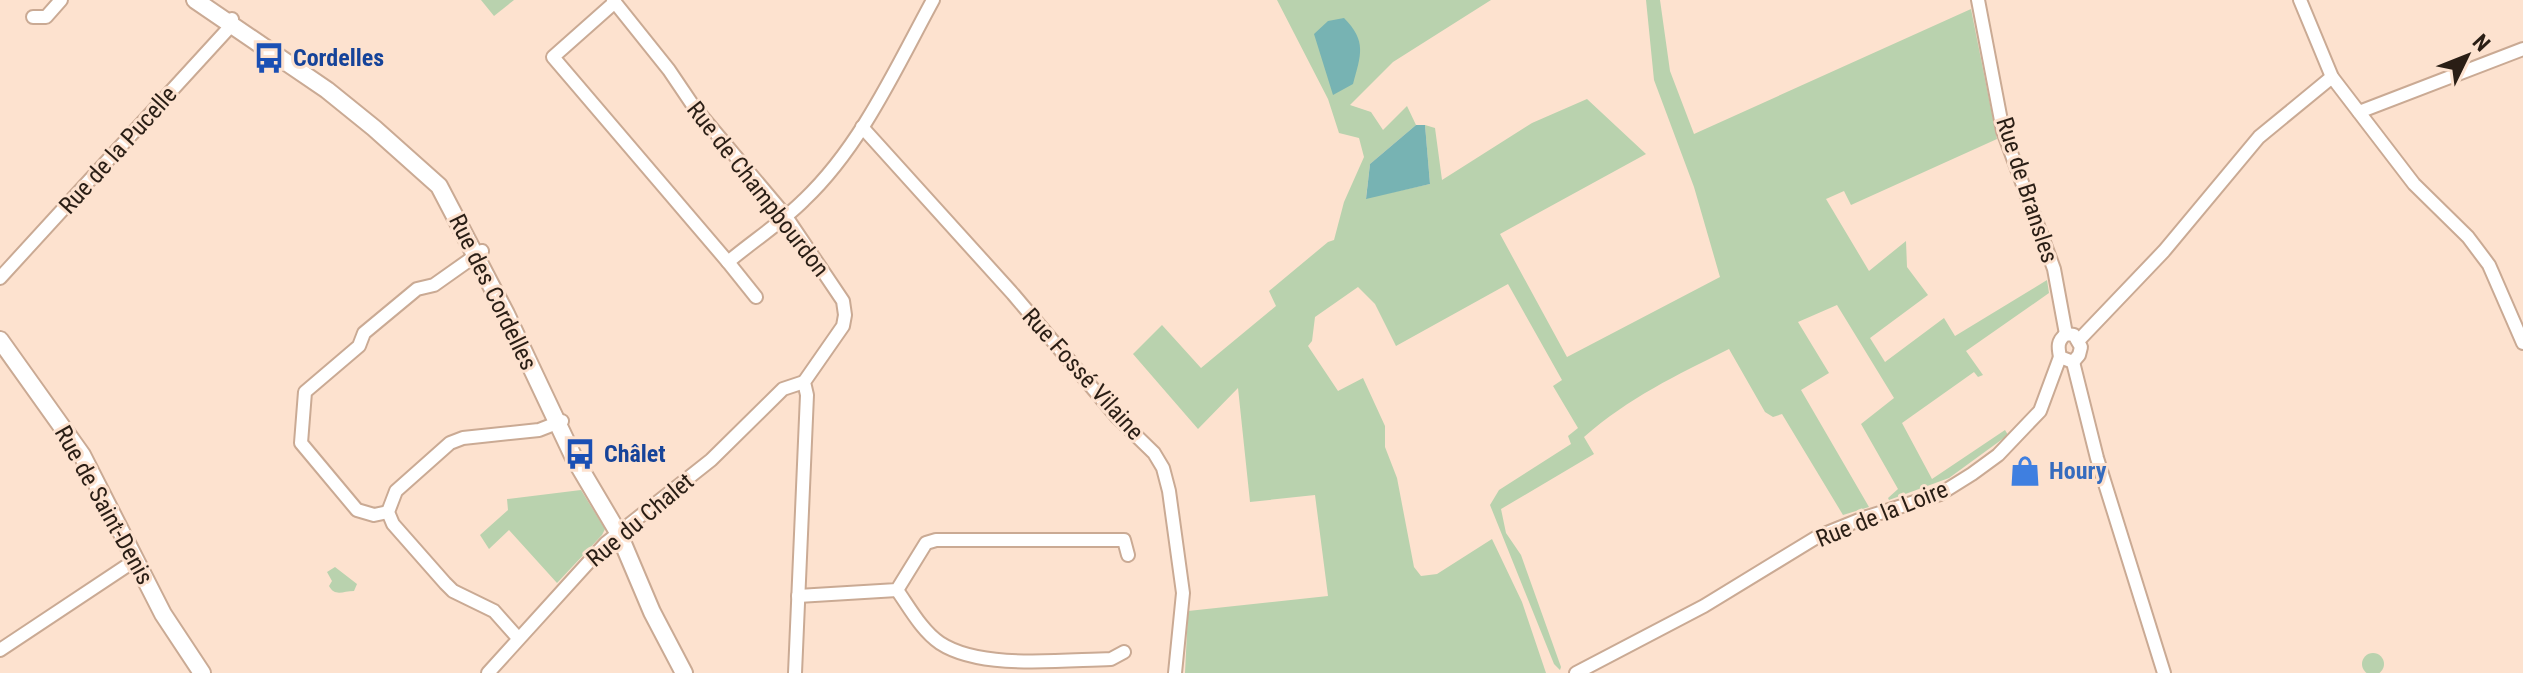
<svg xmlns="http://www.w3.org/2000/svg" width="2523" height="673" font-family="'Roboto Condensed',sans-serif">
  <rect width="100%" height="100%" fill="#fde2cf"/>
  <!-- green -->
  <g fill="#b9d2ae">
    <path d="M481 0H514L494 16Z"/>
    <path d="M1277 0H1491L1393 62 1350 105 1371 112 1383 130 1407 106 1416 125 1370 164 1366 198 1430 184 1425 125 1435 128 1442 180 1532 123 1587 99 1646 154 1500 234 1567 357 1720 277 1694 187 1654 80 1646 0H1660L1670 71 1694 134 1971 9 1997 139 1851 205 1844 191 1826 199 1869 271 1906 241 1907 267 1928 295 1870 338 1885 362 1944 318 1955 336 2047 280 2049 293 1966 351 1983 375 1978 377 1974 372 1902 423 1932 479 2005 430 2008 435 1949 478 1889 500 1888 498 1898 489 1861 424 1894 398 1837 305 1798 322 1829 373 1801 390 1869 507 1843 515 1782 414 1773 417 1765 412 1729 349C1675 376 1630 397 1584 437L1594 454 1501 509 1506 533 1521 555 1561 667 1560 670 1554 664 1490 505 1499 490 1571 444 1568 436 1578 428 1553 386 1562 380 1508 284 1396 346 1375 304 1358 287 1315 317 1312 341 1308 346 1338 391 1363 378 1385 426V447L1397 478 1414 567 1421 576 1437 574 1492 539 1522 602 1546 673H1185L1188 611 1328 596 1315 495 1250 502 1238 388 1198 429 1133 354 1162 325 1201 368 1276 306 1269 291 1328 242 1334 240 1344 202 1364 157 1359 138 1339 133 1328 99Z"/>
    <path d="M581 490 605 529 602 535 557 583 509 530 489 549 480 535 508 510 507 499Z"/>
    <path d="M335 567 357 584 354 591C343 591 335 597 329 586L332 581 327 572Z"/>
    <circle cx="2373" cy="664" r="11"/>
  </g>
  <!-- water -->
  <g fill="#77b3b3">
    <path d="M1344 18C1367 41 1361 55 1353 84L1333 95 1314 34 1328 21Z"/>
    <path d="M1416 125H1425L1430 184 1366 199 1370 164Z"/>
  </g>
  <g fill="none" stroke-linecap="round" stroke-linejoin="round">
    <defs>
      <g id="street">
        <path d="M613 0 669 70 694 107 785 215 843 301 845 315 843 326 804 382 807 395 795 673"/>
        <path d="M1978 0 2003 131 2054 269 2066 334"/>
        <path d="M2300 0 2332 77 2414 184 2468 237 2489 265 2523 343"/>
        <path d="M615 2 553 57 728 262C753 241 781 223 804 200 861 146 896 68 933 0"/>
        <path d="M33 17H46L61 0"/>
        <path d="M2359 112 2523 49"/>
        <path d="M862 127 1013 294 1117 417 1154 453 1163 468 1169 491 1183 593 1175 673"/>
        <path d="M728 262 756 297"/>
        <path d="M0 278 228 29 232 19"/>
        <path d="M2066 334 2074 335 2081 347 2079 355 2073 362 2060 357C2058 347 2057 341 2066 334Z"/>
        <path d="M2079 340 2164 251 2259 137 2332 77"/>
        <path d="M2073 362 2097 458 2164 673"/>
        <path d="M388 512 374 515 357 510 301 443 305 392 359 346 364 333 417 289 434 285 482 251"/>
        <path d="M897 590C909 607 922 631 940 643 981 670 1062 660 1111 659L1124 652"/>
        <path d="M798 596 897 590 926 543 936 540H1124L1128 555"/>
        <path d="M518 638 494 611 453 591 445 583 393 524 388 512 396 491 450 443 463 438 539 430 562 421"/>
        <path d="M0 650 134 561"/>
        <path d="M488 673 606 543 711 460 783 389 804 382"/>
        <path d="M1576 673 1704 606 1817 537 1864 518 1940 494 1972 474 1998 455 2040 411 2060 357"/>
      </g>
      <g id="secondary">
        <path d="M195 0 327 90 374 128 439 186 506 314 574 458 619 534 652 612 684 673"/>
        <path d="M0 340 82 455 163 614 202 673"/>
      </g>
    </defs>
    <!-- street casing -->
    <use href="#street" stroke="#caaa94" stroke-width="16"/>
    <!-- secondary casing -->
    <use href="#secondary" stroke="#caaa94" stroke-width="20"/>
    <!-- street -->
    <use href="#street" stroke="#fff" stroke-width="12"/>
    <!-- secondary -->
    <use href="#secondary" stroke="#fff" stroke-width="16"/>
  </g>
  <!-- icons -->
  <defs>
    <symbol id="bus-bare" viewBox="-9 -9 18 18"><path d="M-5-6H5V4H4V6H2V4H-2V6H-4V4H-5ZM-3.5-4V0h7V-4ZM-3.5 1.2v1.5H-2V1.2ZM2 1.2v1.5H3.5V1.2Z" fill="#1a4fb4" stroke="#fde2cf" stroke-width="2.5" paint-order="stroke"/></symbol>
    <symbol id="shop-bare" viewBox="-9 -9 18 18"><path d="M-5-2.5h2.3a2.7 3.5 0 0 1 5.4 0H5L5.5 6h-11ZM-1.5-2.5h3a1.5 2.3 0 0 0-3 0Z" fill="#3f7fe0" stroke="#fde2cf" stroke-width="2.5" paint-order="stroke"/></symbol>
  </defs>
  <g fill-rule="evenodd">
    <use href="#bus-bare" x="247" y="36" width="44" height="44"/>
    <use href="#bus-bare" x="558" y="432" width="44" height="44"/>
    <use href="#shop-bare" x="2003" y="449" width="44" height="44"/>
  </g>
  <g text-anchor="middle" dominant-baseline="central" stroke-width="6" stroke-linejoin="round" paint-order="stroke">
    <!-- transit labels -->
    <g font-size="24" font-weight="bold" fill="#164399" stroke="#fde2cf" text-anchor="start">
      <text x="293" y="58">Cordelles</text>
      <text x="604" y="454">Châlet</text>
    </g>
    <!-- street labels -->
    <g font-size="24" fill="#2a1e15" stroke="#fde2cf">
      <text transform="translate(118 150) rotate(-48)">Rue de la Pucelle</text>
      <text transform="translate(758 189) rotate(52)">Rue de Champbourdon</text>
      <text transform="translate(2027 190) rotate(72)">Rue de Bransles</text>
      <text transform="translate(493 292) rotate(64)">Rue des Cordelles</text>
      <text transform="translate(1083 374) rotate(48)">Rue Fossé Vilaine</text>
      <text transform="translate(104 505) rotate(61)">Rue de Saint-Denis</text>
      <text transform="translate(1882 514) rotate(-22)">Rue de la Loire</text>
      <text transform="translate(640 520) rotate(-40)">Rue du Chalet</text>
    </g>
    <!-- shop labels -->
    <g font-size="24" font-weight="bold" fill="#366cbe" stroke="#fde2cf" text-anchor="start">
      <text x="2049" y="471">Houry</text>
    </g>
  </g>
  <!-- north arrow -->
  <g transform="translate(2467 56) rotate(47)" stroke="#fde2cf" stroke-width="6" paint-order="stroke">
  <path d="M0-6L14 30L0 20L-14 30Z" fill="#2a1e15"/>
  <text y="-12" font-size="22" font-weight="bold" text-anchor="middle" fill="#2a1e15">N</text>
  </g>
</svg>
